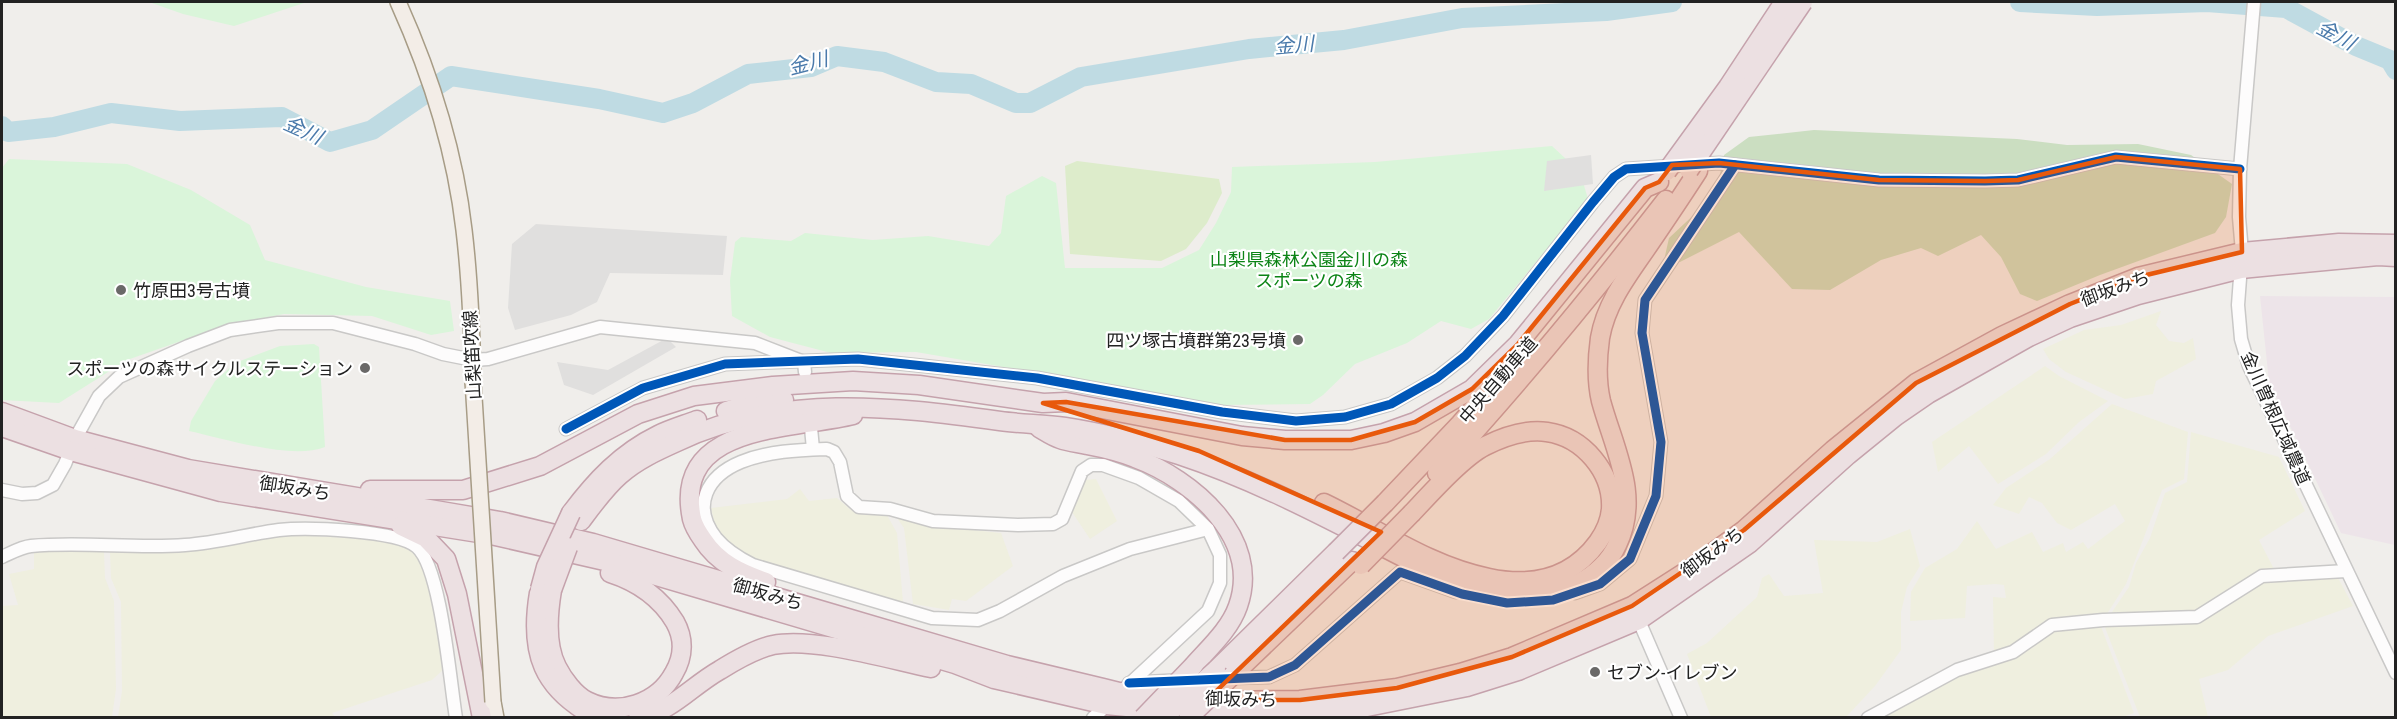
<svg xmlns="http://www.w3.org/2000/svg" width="2397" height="719" font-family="'Roboto Condensed','Noto Sans JP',sans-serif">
  <rect width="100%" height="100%" fill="#f0eeeb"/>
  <!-- industrial -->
  <path fill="#ede4e9" d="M2260 296 2395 297V545L2341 533 2269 382Z"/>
  <!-- farmland -->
  <g fill="#efefdf">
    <path d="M2161 311 2156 325 2169 341 2184 343 2193 338 2196 359 2156 381 2153 394 2125 399 2066 372 2049 359 2043 349 2084 330 2121 325Z"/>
    <path d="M2045 366 2059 376 2108 401 2079 422 2046 454 1998 484 1969 446 1938 472 1932 442Z"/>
    <path d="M2112 404 2188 432 2184 479 2162 490 2126 584 2105 617 2053 622 2013 649 1994 654 1993 597 2006 598 2004 585 1996 584 1967 586 1965 618 1910 621 1911 592 1925 568 1957 549 1977 521 1996 549 2032 532 2043 552 2063 543 2066 552 2083 542 2088 549 2125 521 2115 504 2071 530 2057 523 2042 503 2029 497 2019 514 1993 505 2006 488 2050 459Z"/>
    <path d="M2191 432 2279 457 2305 511 2259 540 2275 571 2197 614 2110 615 2129 587 2136 563 2150 538 2165 493 2187 482Z"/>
    <path d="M1096 479 1117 521 1090 539 1072 512 1085 480Z"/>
    <path d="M800 489 809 501 837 498 851 510 887 515 897 533 903 602 768 567 730 544 715 525 711 508 787 499Z"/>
    <path d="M895 515 926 525 1001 533 1013 566 966 601 952 599 949 610 913 604 904 528Z"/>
    <path d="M1910 529 1920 566 1907 587 1901 612V650L1875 686 1847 716 1711 717 1687 654 1707 643 1757 597 1762 578 1769 574 1784 596 1823 593 1814 540 1877 542Z"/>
    <path d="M281 534 398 541 413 549 428 569 444 669 432 680 332 713 335 717H118L122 691 121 602 111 578 110 552 195 550Z"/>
    <path d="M34 551 104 552 105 578 114 601 116 689 112 717H2V606L18 605 9 574 34 569Z"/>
    <path d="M2336 574 2353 606 2268 636 2228 670 2199 679 2208 717H2140L2104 625 2198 621 2266 578Z"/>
    <path d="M2100 624 2134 713 2120 718H1876L2056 627Z"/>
  </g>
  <!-- grass -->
  <path fill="#ddeccb" d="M1077 161 1219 179 1222 193 1207 223 1186 249 1161 261 1070 254 1065 166Z"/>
  <!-- forest -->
  <path fill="#cbdec1" d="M1814 130 2017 139 2067 145 2138 144 2191 155 2232 184 2226 217 2215 233 2100 275 2037 301 2020 294 2001 257 1981 235 1938 256 1921 248 1881 260 1830 290 1792 289 1739 232 1680 262 1665 256 1669 238 1716 194 1724 155 1749 137Z"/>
  <!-- park -->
  <g fill="#daf5da">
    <path d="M149 2H307L234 26 183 14Z"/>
    <path d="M1552 146 1580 172 1588 199 1489 319 1471 329 1441 321 1407 343 1355 364 1323 395 1310 404 1223 405 916 352 831 353 770 337 732 316 730 281 735 242 741 237 791 241 805 233 873 240 928 236 989 246 1001 233 1006 196 1042 176 1056 183 1065 268H1162L1199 250 1216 223 1231 192 1232 167 1375 162Z"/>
    <path d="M9 159 127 164 191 190 250 225 265 260 366 287 450 301 454 331 431 335 372 316 284 314 227 325 127 360 59 403 2 400V168Z"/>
    <path d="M314 344 319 347 325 447C291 460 226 439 189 431L191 421 215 381 235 363 280 346Z"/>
  </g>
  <!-- parking -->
  <g fill="#e0dfde">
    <path d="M1591 155 1593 184 1544 191 1547 161Z"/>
    <path d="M536 224 727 236 723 275 610 273 597 302 571 315 515 330 508 308 512 244Z"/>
    <path d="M667 338 676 347 593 395 564 385 557 362 608 370Z"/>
  </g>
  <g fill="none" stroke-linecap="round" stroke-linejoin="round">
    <!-- river -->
    <g stroke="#bfdbe3" stroke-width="20">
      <path d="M2020 2 2097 6 2207 2 2286 8 2356 46 2390 60 2396 70"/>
      <path d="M2 126 8 132 54 127 111 113 180 121 282 117 330 142 372 130 451 76 599 99 663 113 693 103 748 74 811 67 837 56 884 62 936 82 971 84 1016 103H1030L1081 77 1249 49 1344 40 1462 18 1606 11 1672 2"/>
    </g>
    <defs>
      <g id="minor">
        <path d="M2254 2 2240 169 2239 217 2242 252 2238 305 2241 339 2249 366 2396 673"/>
        <path d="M811 428 813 449"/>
        <path d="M566 429 643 388 725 364 858 359 1037 378 1222 412 1296 421 1345 417 1391 404 1437 378 1465 356 1503 316 1593 202 1614 177 1626 169 1719 163 1879 180 1985 181 2018 180 2116 157 2240 169"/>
        <path d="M2 490 22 494 37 493 53 485 65 464 75 439 99 396 119 377 188 346 230 330 278 323H333L415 344 443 354 473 360 488 359 600 327 755 343 804 362 805 372"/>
        <path d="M2 557C11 553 21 547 31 546 81 541 135 549 185 545 217 543 248 534 279 530 306 527 398 530 417 547 441 568 450 682 456 718"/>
        <path d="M1575 593 1600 584 1630 559 1656 496 1661 442 1642 333 1645 300 1735 165"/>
        <path d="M1636 614 1681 718"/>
        <path d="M1229 678 1269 677 1295 665 1400 572 1456 592"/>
        <path d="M1129 683 1182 680"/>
        <path d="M1093 718 1208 611 1220 583V555L1208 529 1179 501 1139 478 1103 465H1091L1082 471 1062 519 1053 524 1018 525 933 521 890 509 859 507 847 496 840 462 834 452 827 449C799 450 768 451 741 462 707 476 691 506 716 538 726 550 739 558 753 565L932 618 978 620 1000 611 1063 576 1130 549 1208 529"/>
        <path d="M1868 718 1957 670 2013 652 2052 625 2103 620 2197 617 2262 576 2346 571"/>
      </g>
      <g id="major">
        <path d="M398 2C430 73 455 151 464 230 470 280 472 331 473 381"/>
        <path d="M493 702 496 718"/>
      </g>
      <g id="highway">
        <path d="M726 411 752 403 784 400"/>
        <path d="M2 412 75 439 188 469 441 511 500 521 593 543 1007 665 1103 688 1119 692 1219 701 1300 700 1397 688 1460 673 1512 657 1632 606 1693 567 1744 530 1833 450 1916 383 2002 336 2070 304 2138 277 2242 252 2339 243 2396 244"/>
        <path d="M2 427 71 451 221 492 491 535 609 562 955 664 994 679 1106 705 1230 717 1300 715 1367 707 1467 687 1518 671 1639 620 1750 543 1848 455 1896 416 1928 394 2029 337 2070 318 2138 295 2241 269 2378 256 2396 257"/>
        <path d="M1039 428C1046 432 1053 437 1060 439 1068 442 1078 443 1087 445 1103 448 1120 452 1135 458 1192 479 1262 538 1238 606 1230 629 1210 647 1194 665"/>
        <path d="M1437 473C1517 386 1593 294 1666 200"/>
        <path d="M370 490H463L540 466 638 414 694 396 773 386 853 381 919 385 1043 403 1066 402 1242 436 1285 440H1351L1384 433 1415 422 1472 389 1518 344 1645 188 1659 182"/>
        <path d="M1324 503C1378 529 1429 566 1489 578 1532 587 1571 579 1598 542 1605 532 1610 521 1611 509 1613 472 1583 437 1547 432 1527 429 1503 437 1485 446 1463 457 1430 494 1412 513"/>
        <path d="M1385 503 1460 424 1509 368"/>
        <path d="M571 513C595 481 621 453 658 435 670 429 684 425 697 420"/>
        <path d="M581 521C593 505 605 488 620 475 637 460 657 451 677 442 780 393 891 406 1000 421 1022 424 1044 424 1065 427 1104 433 1142 443 1179 455 1273 486 1359 536 1448 580 1492 595 1536 605 1579 583 1595 575 1610 561 1617 545 1641 496 1614 449 1601 401 1596 380 1597 360 1600 338 1606 303 1628 275 1648 246 1665 221 1682 196 1698 171"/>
        <path d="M401 526 426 538 446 559 457 594 482 718"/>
        <path d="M766 582C740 573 718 563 703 540 698 533 694 527 692 519 672 423 792 430 853 415"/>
        <path d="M552 590C548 614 545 644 557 667 563 679 575 695 587 701 619 717 658 703 674 673 684 656 684 638 675 622 660 597 638 582 610 573"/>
        <path d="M539 593C529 653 542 689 597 718"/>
        <path d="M1216 670 1336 552"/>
        <path d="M1233 675 1352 561"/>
        <path d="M638 718C673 711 690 687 720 670 736 660 755 649 773 645 814 637 888 659 931 668"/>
      </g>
    </defs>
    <!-- minor casing -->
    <use href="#minor" stroke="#c9c8c7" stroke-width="15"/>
    <!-- major casing -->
    <use href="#major" stroke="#a79c86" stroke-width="18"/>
    <!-- highway casing -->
    <use href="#highway" stroke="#c5a2ac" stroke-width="21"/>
    <!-- minor -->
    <use href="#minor" stroke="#fdfcfc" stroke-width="12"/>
    <!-- major -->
    <use href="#major" stroke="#f3ede7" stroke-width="15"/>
    <!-- highway -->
    <use href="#highway" stroke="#ece0e2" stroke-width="18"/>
    <defs>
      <path id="major-bridge" d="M473 381 493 702"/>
      <g id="highway-bridge">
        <path d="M1689 170 1803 2"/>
        <path d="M1667 171 1728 87 1784 2"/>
        <path d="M1336 552 1385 503"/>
        <path d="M1361 565 1412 513"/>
        <path d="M540 589 546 567 571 513"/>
        <path d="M552 590 568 547"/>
        <path d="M1143 718 1194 665"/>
        <path d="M1163 718 1216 670"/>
        <path d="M1188 718 1233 675"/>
      </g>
    </defs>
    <!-- major-bridge casing -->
    <use href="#major-bridge" stroke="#a79c86" stroke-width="18" stroke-linecap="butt"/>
    <!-- highway-bridge casing -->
    <use href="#highway-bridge" stroke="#c5a2ac" stroke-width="21" stroke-linecap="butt"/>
    <!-- major-bridge -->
    <use href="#major-bridge" stroke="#f3ede7" stroke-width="15"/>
    <!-- highway-bridge -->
    <use href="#highway-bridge" stroke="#ece0e2" stroke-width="18"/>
    <defs>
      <g id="cycleway">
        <path d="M566 429 643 388 725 364 858 359 1037 378 1222 412 1296 421 1345 417 1391 404 1437 378 1465 356 1503 316 1593 202 1614 177 1626 169 1719 163 1879 180 1985 181 2018 180 2116 157 2240 169"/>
        <path d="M1129 683 1269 677 1295 665 1400 572 1462 594 1507 603 1553 600 1600 584 1630 559 1656 496 1661 442 1642 333 1645 300 1735 165"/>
      </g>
    </defs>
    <!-- cycleway casing -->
    <use href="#cycleway" stroke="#fff" stroke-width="13"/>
    <!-- cycleway -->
    <use href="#cycleway" stroke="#0057b8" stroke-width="9"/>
  </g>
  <!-- marked area -->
  <path fill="#e8590c" fill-opacity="0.2" stroke="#e8590c" stroke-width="4.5" stroke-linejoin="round" d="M2116 157 2240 169 2242 252 2138 277 2070 304 1916 383 1744 530 1632 606 1512 657 1397 688 1300 700H1207L1381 532 1199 451 1043 403 1066 402 1285 440H1351L1415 422 1472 389 1518 344 1645 188 1659 182 1672 165 1719 163 1879 180 1985 181 2018 180Z"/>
  <!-- markers -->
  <g fill="#6a6968" stroke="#fff" stroke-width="2">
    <circle cx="121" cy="290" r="6"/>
    <circle cx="1298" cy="340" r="6"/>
    <circle cx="365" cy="368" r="6"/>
    <circle cx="1595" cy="672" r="6"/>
  </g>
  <g text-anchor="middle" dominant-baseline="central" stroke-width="4.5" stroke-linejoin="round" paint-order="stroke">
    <!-- park labels -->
    <g font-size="18" fill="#0c8416" stroke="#fff">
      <text x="1309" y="259">山梨県森林公園金川の森<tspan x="1309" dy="21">スポーツの森</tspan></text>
    </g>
    <!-- street labels -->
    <g font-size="18" fill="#222" stroke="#fff">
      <text transform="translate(2115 288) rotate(-20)">御坂みち</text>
      <text transform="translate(472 355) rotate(-93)">山梨笛吹線</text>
      <text transform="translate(1498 380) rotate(-49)">中央自動車道</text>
      <text transform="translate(2276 418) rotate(66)">金川曽根広域農道</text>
      <text transform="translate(295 488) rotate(9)">御坂みち</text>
      <text transform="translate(1712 552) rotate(-36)">御坂みち</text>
      <text transform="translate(768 594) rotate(16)">御坂みち</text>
      <text transform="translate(1241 699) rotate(1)">御坂みち</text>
    </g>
    <!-- poi labels -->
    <g font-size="18" fill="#222" stroke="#fff" text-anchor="start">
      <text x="133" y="290">竹原田3号古墳</text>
      <text x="1286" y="340" text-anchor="end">四ツ塚古墳群第23号墳</text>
      <text x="353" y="368" text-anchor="end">スポーツの森サイクルステーション</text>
      <text x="1607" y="672">セブン-イレブン</text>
    </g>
    <!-- water labels -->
    <g font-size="20" font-style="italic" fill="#4a7aab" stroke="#fff">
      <text transform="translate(2336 35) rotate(28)">金川</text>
      <text transform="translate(1294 45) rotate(-5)">金川</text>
      <text transform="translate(808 63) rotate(-14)">金川</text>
      <text transform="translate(303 130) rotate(24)">金川</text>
    </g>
  </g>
  <!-- border -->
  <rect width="2397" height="719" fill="none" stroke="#222222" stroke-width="6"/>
</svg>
